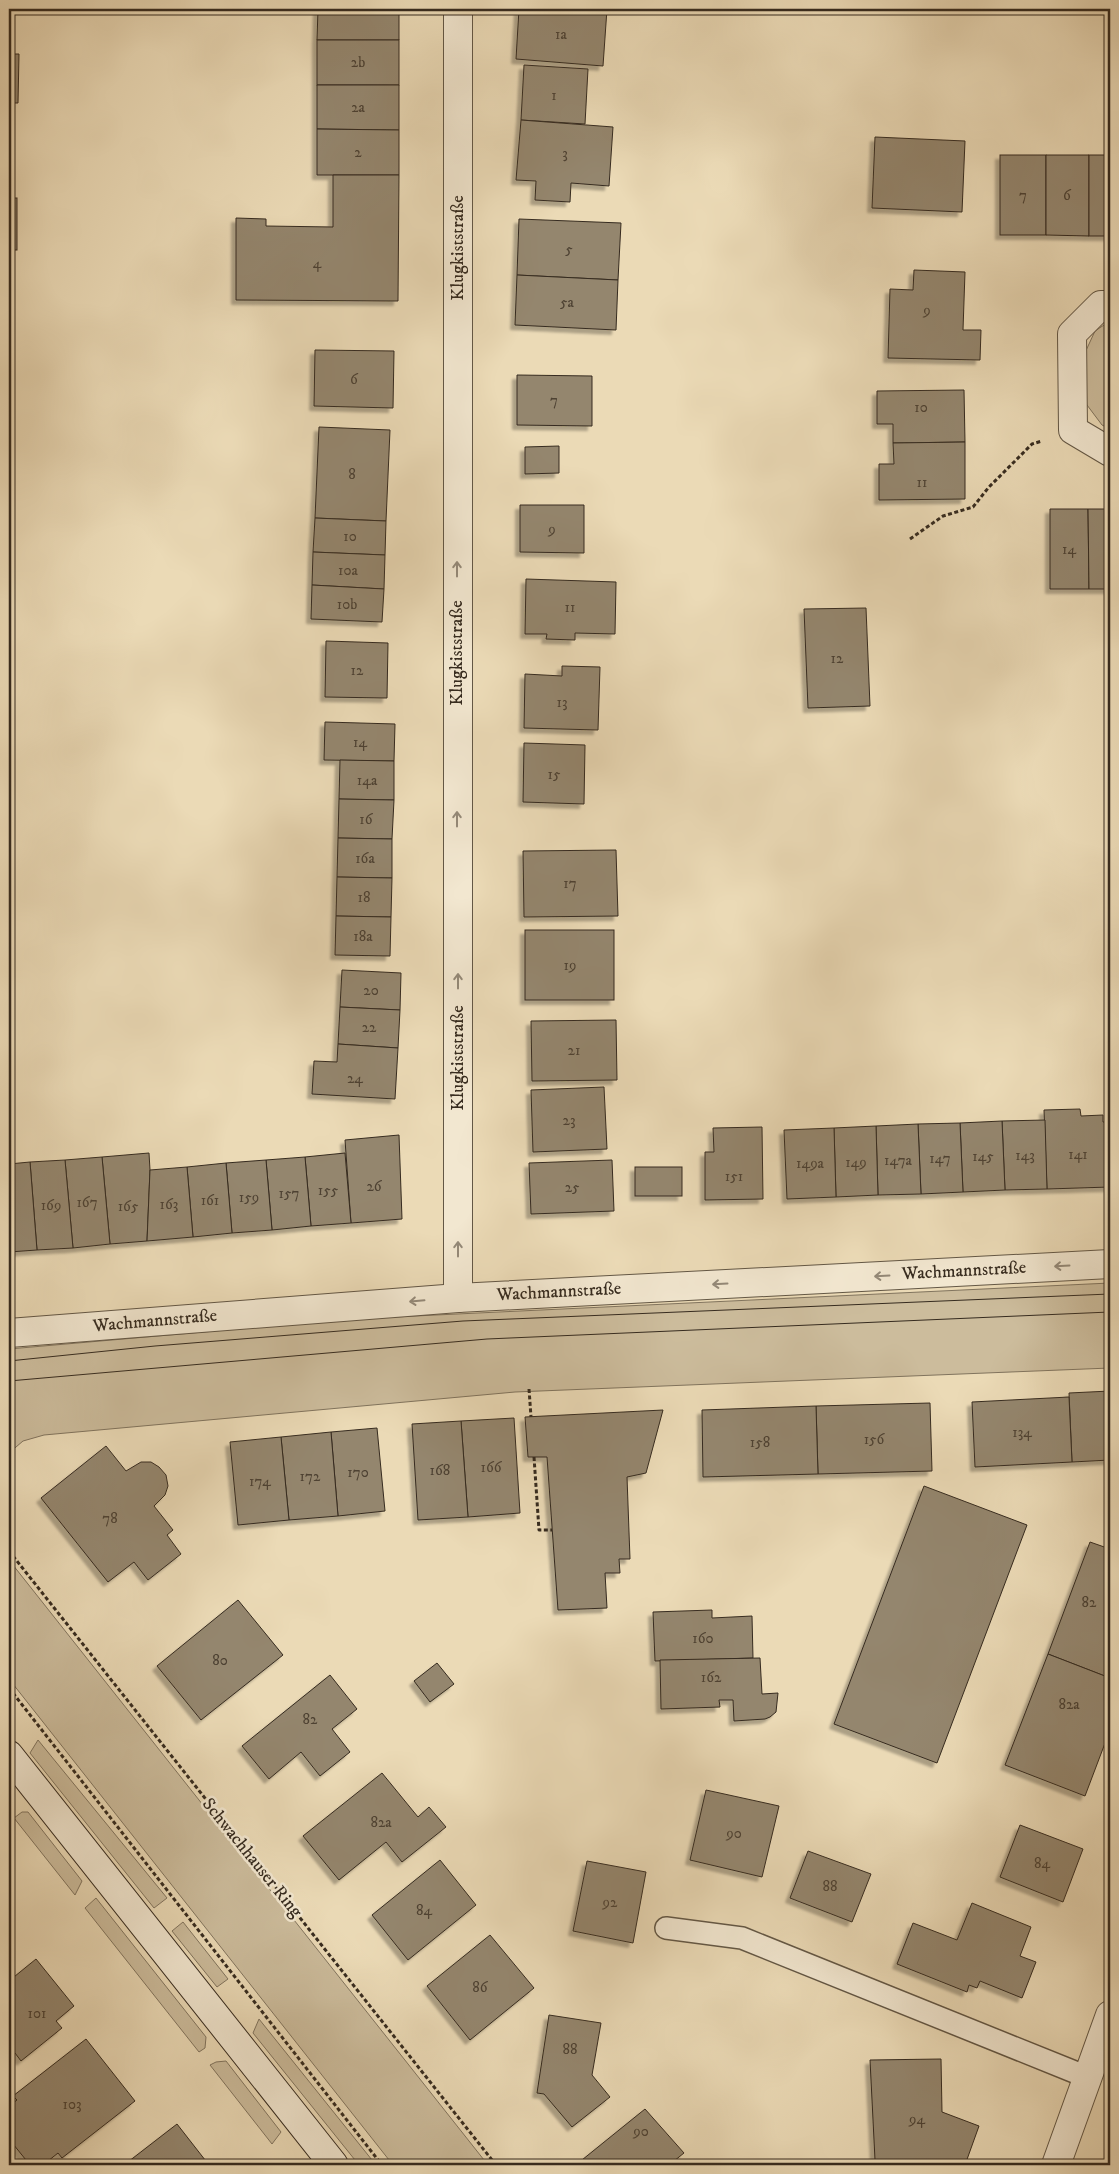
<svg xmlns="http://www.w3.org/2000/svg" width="1119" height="2174" font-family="'IM FELL DW Pica',serif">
  <defs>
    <filter id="shadow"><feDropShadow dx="-4.5" dy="4.5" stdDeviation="1" flood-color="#0004"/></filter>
  </defs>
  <rect width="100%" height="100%" fill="#ebdab6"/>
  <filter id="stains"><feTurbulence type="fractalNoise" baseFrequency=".004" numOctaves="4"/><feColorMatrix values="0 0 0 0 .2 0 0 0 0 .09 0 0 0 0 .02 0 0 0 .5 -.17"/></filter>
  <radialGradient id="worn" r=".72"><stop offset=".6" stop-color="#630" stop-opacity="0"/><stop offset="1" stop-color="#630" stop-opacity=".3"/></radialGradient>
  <!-- green -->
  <g fill="#ccbc9c" stroke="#81745e">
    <path d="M1110 321V429L1102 425 1084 401 1083 357 1095 331Z"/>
    <path d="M1110 1283V1368L515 1392 44 1435 23 1441 9 1453V1349L352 1319Z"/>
    <path d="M9 1560 488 2165H393L9 1679Z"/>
    <path d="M38 1740 167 1898 154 1908 30 1753Z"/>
    <path d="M22 1812H28L82 1881 75 1895 14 1818Z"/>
    <path d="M96 1898 206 2037 205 2048 199 2052 85 1908Z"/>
    <path d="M183 1922 228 1979 217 1987 172 1931Z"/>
    <path d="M259 2019 376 2165H359L253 2033Z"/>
    <path d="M226 2061 281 2132 272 2144 210 2065 216 2062Z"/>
  </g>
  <!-- building -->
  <g fill="#94866e" stroke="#362b1f" filter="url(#shadow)">
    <rect x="9" y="9" width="3" height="45"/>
    <path d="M318 9H399V40H317Z"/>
    <path d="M519 9H607L603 66 516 59Z"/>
    <rect x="317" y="40" width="82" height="45"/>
    <path d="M9 54H19L18 103H9Z"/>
    <path d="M524 65 588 69 585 124 521 120Z"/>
    <path d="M317 85H399V130L317 129Z"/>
    <path d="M9 103H11L10 150H9Z"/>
    <path d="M521 120 613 127 609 186 571 183 570 202 535 200 536 181 516 180Z"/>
    <path d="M317 129 399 130V175H317Z"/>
    <path d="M875 137 965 141 962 212 872 208Z"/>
    <rect x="1000" y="155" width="46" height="80"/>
    <path d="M1046 155H1089V236L1046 235Z"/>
    <rect x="1089" y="155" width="21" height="81"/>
    <path d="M333 175H399L398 301 236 300V218L266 219V226L333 227Z"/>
    <rect x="9" y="198" width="8" height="52"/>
    <path d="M519 219 621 223 618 280 517 275Z"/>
    <path d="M914 270 965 272 963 330H981L980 360 888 358 890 289 913 290Z"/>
    <path d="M517 275 618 280 616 330 515 325Z"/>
    <path d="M315 350 394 351 393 408 314 406Z"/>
    <path d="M517 375 592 376V426L517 425Z"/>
    <path d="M964 390 965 442 893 443V424H877V391Z"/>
    <path d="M319 427 390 430 386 521 315 518Z"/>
    <path d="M965 442V499L879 500V464H894L893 443Z"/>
    <path d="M559 446V473L525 474V447Z"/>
    <path d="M520 505H584V553L520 552Z"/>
    <path d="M1050 509H1088L1089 589H1050Z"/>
    <path d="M1088 509H1110V589H1089Z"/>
    <path d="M315 518 386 521 385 555 313 552Z"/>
    <path d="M313 552 385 555 384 589 312 585Z"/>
    <path d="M526 579 616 582 615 634 575 633V640L546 639 547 634H525Z"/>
    <path d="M312 585 384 589 382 622 311 619Z"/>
    <path d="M866 608 870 706 808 708 804 609Z"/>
    <path d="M326 641 388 643 387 698 325 697Z"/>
    <path d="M562 666 600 667 598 730 524 728 525 674 562 676Z"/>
    <path d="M325 722 395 724 394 761 324 760Z"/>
    <path d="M524 743 585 745 584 804 523 802Z"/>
    <path d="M340 760 394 761V800L339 799Z"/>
    <path d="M339 799 394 800 392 839 338 838Z"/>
    <path d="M338 838 392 839V878L337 877Z"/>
    <path d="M616 850 618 916 524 917 523 851Z"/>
    <path d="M337 877 392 878 391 917 336 916Z"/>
    <path d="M336 916 391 917 390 956 335 955Z"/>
    <rect x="525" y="930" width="89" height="70"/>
    <path d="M342 970 401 973 400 1010 340 1007Z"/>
    <path d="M340 1007 400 1010 398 1048 338 1044Z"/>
    <path d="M616 1020 617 1080 532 1081 531 1021Z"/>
    <path d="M338 1044 398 1048 395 1099 312 1094 314 1061 337 1062Z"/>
    <path d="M604 1087 607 1149 533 1152 531 1090Z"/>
    <path d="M1080 1109 1081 1116 1103 1115V1122H1110V1187L1047 1189 1044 1110Z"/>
    <path d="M1045 1120 1047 1189 1005 1190 1002 1121Z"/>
    <path d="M1002 1121 1005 1190 963 1192 960 1123Z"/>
    <path d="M960 1123 963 1192 921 1194 918 1124Z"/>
    <path d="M918 1124 921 1194 878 1195 876 1126Z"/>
    <path d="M876 1126 878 1195 836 1197 834 1128Z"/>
    <path d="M762 1127 763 1199 705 1200V1152H714L713 1128Z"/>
    <path d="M834 1128 836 1197 787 1199 784 1130Z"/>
    <path d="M399 1135 402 1219 351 1223 345 1140Z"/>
    <path d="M149 1153 150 1170 147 1241 110 1244 102 1157Z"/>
    <path d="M345 1153 351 1223 311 1226 305 1157Z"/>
    <path d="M102 1157 110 1244 73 1248 65 1160Z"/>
    <path d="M305 1157 311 1226 272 1230 266 1160Z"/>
    <path d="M65 1160 73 1248 37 1250 30 1162Z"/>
    <path d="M266 1160 272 1230 232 1233 226 1163Z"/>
    <path d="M612 1160 614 1211 531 1214 529 1163Z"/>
    <path d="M30 1162 37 1250 9 1252V1164Z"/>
    <path d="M226 1163 232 1233 193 1237 187 1167Z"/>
    <path d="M187 1167 193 1237 147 1241 150 1170Z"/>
    <rect x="635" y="1167" width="47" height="29"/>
    <path d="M1110 1391V1460L1072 1462 1069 1393Z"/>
    <path d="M1069 1397 1072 1462 975 1467 972 1402Z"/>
    <path d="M930 1403 932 1471 818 1474 816 1406Z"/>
    <path d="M816 1406 818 1474 703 1477 702 1410Z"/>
    <path d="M663 1410 646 1473 627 1477 630 1559H619L620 1573H605L607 1608 558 1610 547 1457H528L525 1417Z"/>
    <path d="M514 1418 520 1513 468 1517 461 1421Z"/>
    <path d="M461 1421 468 1517 418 1520 412 1424Z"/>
    <path d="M377 1428 385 1511 338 1516 331 1432Z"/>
    <path d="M331 1432 338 1516 289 1520 281 1437Z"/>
    <path d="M281 1437 289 1520 238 1525 230 1442Z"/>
    <path d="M106 1446 126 1471 141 1462H151L159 1467 166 1475 168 1486 165 1495 154 1506 173 1530 167 1535 181 1554 148 1580 134 1562 108 1582 41 1498Z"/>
    <path d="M924 1486 1027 1525 937 1763 834 1724Z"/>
    <path d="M1090 1542 1110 1549V1678L1048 1654Z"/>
    <path d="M238 1600 283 1655 201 1720 157 1666Z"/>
    <path d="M712 1610V1618L752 1616 753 1658 655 1661 653 1612Z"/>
    <path d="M1048 1654 1110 1678V1730L1085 1796 1005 1765Z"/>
    <path d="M760 1658 762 1694 778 1693 776 1712 770 1717 765 1719 734 1721 733 1700H719L720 1707 661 1709 660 1660Z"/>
    <path d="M437 1663 454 1684 430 1702 414 1681Z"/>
    <path d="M330 1675 357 1709 332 1729 350 1752 320 1776 301 1752 269 1779 242 1746Z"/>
    <path d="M382 1773 418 1817 429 1807 446 1827 402 1862 386 1842 339 1880 303 1836Z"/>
    <path d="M706 1790 779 1806 762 1877 690 1860Z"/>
    <path d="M1020 1825 1083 1849 1063 1902 1000 1877Z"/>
    <path d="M808 1851 871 1874 852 1922 790 1898Z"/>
    <path d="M440 1860 476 1905 408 1960 372 1915Z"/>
    <path d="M587 1861 646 1872 633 1943 573 1931Z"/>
    <path d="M972 1903 1031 1927 1020 1956 1036 1962 1022 1998 980 1981 977 1988 969 1985 967 1992 897 1964 913 1923 957 1940Z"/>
    <path d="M490 1935 534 1988 470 2040 427 1986Z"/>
    <path d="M36 1959 74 2006 56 2021 62 2028 21 2061 15 2053 9 2058V1981Z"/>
    <path d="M549 2015 601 2023 592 2075 610 2097 572 2127 544 2094 537 2093Z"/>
    <path d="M86 2039 135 2101 62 2158 58 2153 43 2165H30L9 2139V2106L17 2100 13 2096Z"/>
    <path d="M941 2059 942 2112 979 2126 965 2165H887L875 2160 870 2060Z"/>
    <path d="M645 2109 684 2153 669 2165H579L577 2164Z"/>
    <path d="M177 2124 209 2165H124Z"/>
  </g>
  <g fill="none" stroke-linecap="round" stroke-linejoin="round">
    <defs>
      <path id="lane" d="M666 1928 742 1938 1087 2077"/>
      <g id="street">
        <path d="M1110 305H1101L1072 334 1073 430 1110 452"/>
        <path d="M458 1298V9"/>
        <path d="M9 1333 458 1298 1110 1264"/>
        <path d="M1056 2165 1110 2015"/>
      </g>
      <path id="secondary" d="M9 1755 334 2165"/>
    </defs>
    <!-- lane casing -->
    <use href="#lane" stroke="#635745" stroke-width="24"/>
    <!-- street casing -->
    <use href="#street" stroke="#635745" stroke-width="30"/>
    <!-- secondary casing -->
    <use href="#secondary" stroke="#362b1f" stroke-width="30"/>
    <!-- path -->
    <g stroke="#362b1f" stroke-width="3" stroke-dasharray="4 2.5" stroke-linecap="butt">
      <path d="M910 539 943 516 973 507 989 487 1032 444 1042 441"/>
      <path d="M529 1389 531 1417"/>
      <path d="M534 1457 539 1530H552"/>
      <path d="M9 1551 496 2165"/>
      <path d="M9 1688 382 2165"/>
    </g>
    <!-- lane -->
    <use href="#lane" stroke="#f2e7d0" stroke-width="21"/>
    <!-- street -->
    <use href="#street" stroke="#f2e7d0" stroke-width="28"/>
    <!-- secondary -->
    <use href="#secondary" stroke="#f2e7d0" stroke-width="28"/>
    <!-- tram -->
    <g stroke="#362b1f" stroke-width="1">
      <path d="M9 1361 155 1346 463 1321 1110 1294"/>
      <path d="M9 1381 487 1339 1110 1312"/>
    </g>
  </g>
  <!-- one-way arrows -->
  <defs><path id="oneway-shaft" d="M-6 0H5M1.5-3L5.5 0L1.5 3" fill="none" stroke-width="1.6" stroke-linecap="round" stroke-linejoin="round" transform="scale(1.25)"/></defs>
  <g stroke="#948978">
    <use href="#oneway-shaft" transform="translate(457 569) rotate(-90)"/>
    <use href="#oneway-shaft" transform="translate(457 819) rotate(-90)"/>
    <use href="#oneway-shaft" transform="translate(458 981) rotate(-90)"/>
    <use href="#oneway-shaft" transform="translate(458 1249) rotate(-90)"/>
    <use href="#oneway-shaft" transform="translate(1062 1266) rotate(177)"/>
    <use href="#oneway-shaft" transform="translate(882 1276) rotate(177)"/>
    <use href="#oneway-shaft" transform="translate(720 1284) rotate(177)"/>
    <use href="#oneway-shaft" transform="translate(417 1301) rotate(175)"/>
  </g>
  <g text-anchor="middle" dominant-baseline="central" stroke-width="5" stroke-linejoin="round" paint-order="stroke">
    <!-- number labels -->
    <g font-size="15" fill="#4e4233">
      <text x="561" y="34">1a</text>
      <text x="358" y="62">2b</text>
      <text x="554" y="95">1</text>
      <text x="358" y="107">2a</text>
      <text x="358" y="152">2</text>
      <text x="565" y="153">3</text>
      <text x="1023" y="195">7</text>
      <text x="1067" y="195">6</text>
      <text x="569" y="249">5</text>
      <text x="317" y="263">4</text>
      <text x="567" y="302">5a</text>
      <text x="927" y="310">9</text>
      <text x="354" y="379">6</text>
      <text x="554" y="400">7</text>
      <text x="921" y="407">10</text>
      <text x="352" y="474">8</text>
      <text x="922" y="482">11</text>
      <text x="552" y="529">9</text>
      <text x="350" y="536">10</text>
      <text x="1069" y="549">14</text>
      <text x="348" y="570">10a</text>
      <text x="347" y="604">10b</text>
      <text x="570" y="607">11</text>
      <text x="837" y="658">12</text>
      <text x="357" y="670">12</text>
      <text x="562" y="702">13</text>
      <text x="360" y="742">14</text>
      <text x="554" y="774">15</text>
      <text x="367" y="780">14a</text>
      <text x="366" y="819">16</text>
      <text x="365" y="858">16a</text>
      <text x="570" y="883">17</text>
      <text x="364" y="897">18</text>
      <text x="363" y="936">18a</text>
      <text x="570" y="965">19</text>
      <text x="371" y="990">20</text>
      <text x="369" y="1027">22</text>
      <text x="574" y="1050">21</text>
      <text x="355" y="1078">24</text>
      <text x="569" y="1120">23</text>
      <text x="1078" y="1154">141</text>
      <text x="1025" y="1155">143</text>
      <text x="983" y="1156">145</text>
      <text x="940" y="1158">147</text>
      <text x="898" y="1160">147a</text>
      <text x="856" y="1162">149</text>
      <text x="810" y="1163">149a</text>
      <text x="734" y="1176">151</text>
      <text x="374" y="1186">26</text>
      <text x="572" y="1187">25</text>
      <text x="328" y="1190">155</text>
      <text x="289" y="1193">157</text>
      <text x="249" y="1197">159</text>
      <text x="210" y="1200">161</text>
      <text x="87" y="1202">167</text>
      <text x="169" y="1204">163</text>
      <text x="51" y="1205">169</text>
      <text x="128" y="1206">165</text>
      <text x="1022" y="1432">134</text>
      <text x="874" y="1439">156</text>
      <text x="760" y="1442">158</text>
      <text x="491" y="1467">166</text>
      <text x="440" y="1470">168</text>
      <text x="358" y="1472">170</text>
      <text x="310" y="1476">172</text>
      <text x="260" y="1481">174</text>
      <text x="110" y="1518">78</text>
      <text x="1089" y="1602">82</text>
      <text x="703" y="1638">160</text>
      <text x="220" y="1660">80</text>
      <text x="711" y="1677">162</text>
      <text x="1069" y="1704">82a</text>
      <text x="310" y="1719">82</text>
      <text x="381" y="1822">82a</text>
      <text x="734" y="1833">90</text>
      <text x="1042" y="1863">84</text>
      <text x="830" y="1886">88</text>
      <text x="610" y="1902">92</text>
      <text x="424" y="1910">84</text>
      <text x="480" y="1987">86</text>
      <text x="37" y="2013">101</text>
      <text x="570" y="2049">88</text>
      <text x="72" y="2104">103</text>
      <text x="917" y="2119">94</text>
      <text x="641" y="2131">90</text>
    </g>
    <!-- street labels -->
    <g font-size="18" fill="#362b1f" stroke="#f2e7d0">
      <text transform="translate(458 248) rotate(-90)">Klugkiststraße</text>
      <text transform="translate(457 653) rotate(-90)">Klugkiststraße</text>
      <text transform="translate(458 1058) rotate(-90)">Klugkiststraße</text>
      <text transform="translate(964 1271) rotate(-3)">Wachmannstraße</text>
      <text transform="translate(559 1292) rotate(-3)">Wachmannstraße</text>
      <text transform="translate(155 1321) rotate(-5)">Wachmannstraße</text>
      <text transform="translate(252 1858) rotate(51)">Schwachhauser Ring</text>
    </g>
  </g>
  <!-- margin -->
  <rect width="1119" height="2174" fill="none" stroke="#ebdab6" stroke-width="30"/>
  <rect x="10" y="10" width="1099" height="2154" fill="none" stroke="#362b1f" stroke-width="2.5"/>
  <rect x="15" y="15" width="1089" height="2144" fill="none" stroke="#362b1f"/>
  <rect width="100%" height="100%" filter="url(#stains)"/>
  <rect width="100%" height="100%" fill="url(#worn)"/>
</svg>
